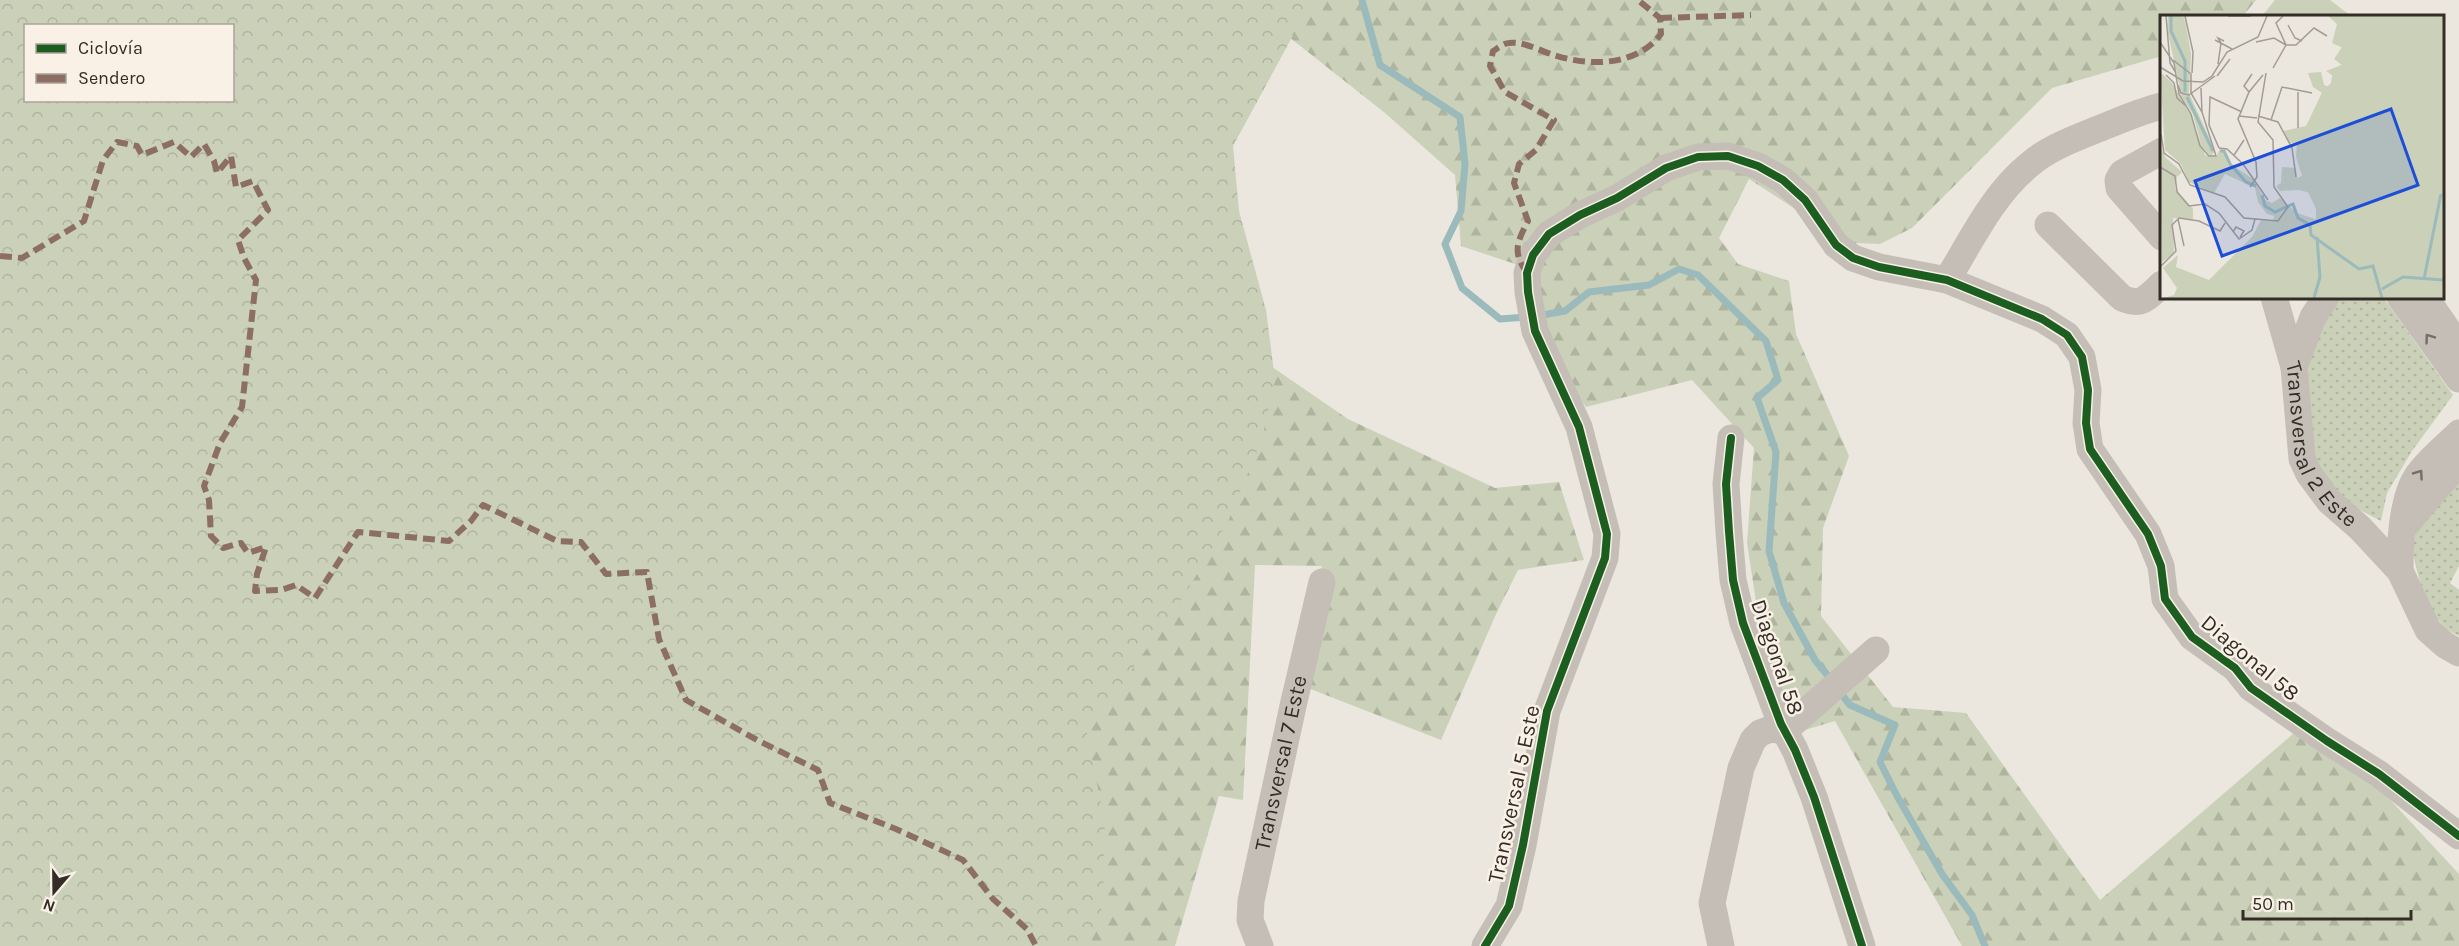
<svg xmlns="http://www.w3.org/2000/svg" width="2459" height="946" font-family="Karla,sans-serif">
  <defs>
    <pattern id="grass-dots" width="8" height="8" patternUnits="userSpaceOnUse" patternTransform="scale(1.5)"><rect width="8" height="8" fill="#cad1b8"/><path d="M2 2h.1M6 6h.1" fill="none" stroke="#aeb49e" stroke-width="1.8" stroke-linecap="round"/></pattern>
    <pattern id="forest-firs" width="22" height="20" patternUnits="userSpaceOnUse" patternTransform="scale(1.5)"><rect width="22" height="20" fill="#cad1b8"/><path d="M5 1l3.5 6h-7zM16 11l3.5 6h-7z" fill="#aeb49e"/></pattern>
    <pattern id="park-crowns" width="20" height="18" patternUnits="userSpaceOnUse" patternTransform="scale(1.5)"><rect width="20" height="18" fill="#cad1b8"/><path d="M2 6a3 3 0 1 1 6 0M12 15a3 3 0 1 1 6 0" fill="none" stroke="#aeb49e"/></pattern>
  </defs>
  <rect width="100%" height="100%" fill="#ebe7df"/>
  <!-- grass -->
  <g fill="url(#grass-dots)">
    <path d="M2331 297H2383L2453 395 2412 451 2387 493 2381 521 2354 507 2328 484 2312 463 2303 387 2312 339Z"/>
    <path d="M2459 471V566L2450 583 2459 590V636C2425 622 2418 573 2410 541Z"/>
  </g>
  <!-- forest -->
  <path fill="url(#forest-firs)" fill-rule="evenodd" d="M0 0H2256L2243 16H2162V56L2052 88 1912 228 1880 244 1854 243 1806 216 1749 179 1719 238 1738 264 1789 281 1796 334 1849 456 1823 528 1821 616 1893 707 1966 713 2100 900 2294 733 2381 790 2459 874V946H1962L1835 721 1805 730 1786 700 1764 654 1747 543 1754 448 1692 380 1586 407 1529 330 1518 265 1461 246 1455 175 1385 113 1251 7 931 133 1348 419 1495 488 1559 482 1584 560 1518 570 1497 612 1441 740 1290 681 1322 566 1255 565 1243 800 1219 796 1175 946H0ZM26 26H232V100H26Z"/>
  <!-- park -->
  <path fill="url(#park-crowns)" fill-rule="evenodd" d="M0 0H1307L1296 30 1233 146 1239 211 1266 310 1275 380 1262 439 1229 519 1184 596 1087 733 1105 824 1103 899 1090 946H0ZM26 26H232V100H26Z"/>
  <!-- pitch -->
  <path fill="#cad1b8" d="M2275 0H2330L2351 16H2262Z"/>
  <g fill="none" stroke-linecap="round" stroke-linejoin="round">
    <!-- stream -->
    <g stroke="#9ababc" stroke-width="7">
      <path d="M1362 0 1380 65 1460 117 1465 164 1461 211 1445 244 1462 288 1500 319 1526 317"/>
      <path d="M1537 316 1565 311 1589 292 1649 285 1679 269 1698 275 1766 341 1778 380 1757 398 1776 452 1769 551 1784 603 1815 660 1833 682"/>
      <path d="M1839 691 1850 705 1895 725 1880 762 1897 796 1942 874 1972 915 1985 946"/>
    </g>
    <!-- minor -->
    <g stroke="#c4beb7" stroke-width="27">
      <path d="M2162 151 2122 173 2118 180 2119 188 2162 237"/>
      <path d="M2048 225 2122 298C2142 307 2148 297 2162 284"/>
      <path d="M1947 280C1971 241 1993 194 2029 165 2048 148 2074 139 2098 129 2119 121 2140 111 2162 106"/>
      <path id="s1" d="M2274 297 2294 367 2302 459 2309 474 2329 501 2360 528 2400 571 2428 630 2445 645 2459 653"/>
      <path d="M2400 297 2459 379"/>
      <path d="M2425 297 2454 339 2459 351"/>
      <path d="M2294 367 2313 317 2326 297"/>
      <path d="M1731 438 1726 484 1729 532 1733 580 1743 623 1781 724 1795 750 1814 797 1862 946"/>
      <path d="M2404 527 2459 462"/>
      <path d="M2400 571C2400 544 2402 498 2417 476 2428 460 2445 447 2459 433"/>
      <path id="s2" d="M1260 946 1250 920 1251 901 1293 706 1322 582"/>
      <path d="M1485 946 1509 906 1523 845 1547 711 1605 558 1607 534 1579 427 1535 331 1528 292 1527 273 1533 255 1549 234 1580 215 1617 198 1666 168 1698 157 1728 156 1758 166 1783 180 1805 200 1836 245 1853 258 1879 267 1947 280 2042 319 2067 335 2082 357 2088 390 2086 423 2090 449 2148 534 2161 566 2165 599 2192 637 2235 668 2251 688 2327 741 2379 774 2459 836"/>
      <path d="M1721 946 1712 903 1741 768 1753 740 1760 733 1771 729 1784 731 1876 650"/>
    </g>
    <!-- quiet -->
    <g stroke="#8d6e63" stroke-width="6" stroke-dasharray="12 6" stroke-linecap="butt">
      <path d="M1660 18 1751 15"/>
      <path d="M0 256 22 258 84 221 103 160 117 142 137 146 142 155 174 142 191 157 204 144 214 161 217 173 231 156 236 187 253 181 268 210 238 240 244 258 256 280 242 407 220 443 204 486 209 500 211 536 223 548 241 543 248 553 266 547 257 574 255 591 281 590 296 585 315 598 358 532 449 541 471 521 483 505 557 541 581 542 606 574 647 572 659 639 686 700 757 740 818 770 830 803 896 829 963 860 993 899 1027 929 1036 946"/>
      <path d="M1527 273C1512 252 1517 242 1528 221L1514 183 1519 164 1536 150 1554 120 1505 92 1490 66 1493 51C1498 48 1504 43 1509 43 1524 41 1540 51 1554 55 1590 67 1637 66 1661 34L1660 18 1638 0"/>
    </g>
    <defs>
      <g id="cycleway">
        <path d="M1731 438 1726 484 1729 532 1733 580 1743 623 1781 724 1795 750 1814 797 1862 946"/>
        <path d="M1485 946 1509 906 1523 845 1547 711 1605 558 1607 534 1579 427 1535 331 1528 292 1527 273 1533 255 1549 234 1580 215 1617 198 1666 168 1698 157 1728 156 1758 166 1783 180 1805 200 1836 245 1853 258 1879 267 1947 280 2042 319 2067 335 2082 357 2088 390 2086 423 2090 449 2148 534 2161 566 2165 599 2192 637 2235 668 2251 688 2327 741 2379 774 2459 836"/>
      </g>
    </defs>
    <!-- cycleway casing -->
    <use href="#cycleway" stroke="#f9f1e5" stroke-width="11"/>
    <!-- cycleway -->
    <use href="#cycleway" stroke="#1b5e20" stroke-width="8"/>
  </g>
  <!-- one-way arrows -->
  <defs><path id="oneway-chevron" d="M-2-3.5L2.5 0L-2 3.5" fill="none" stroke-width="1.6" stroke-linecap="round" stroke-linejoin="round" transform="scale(1.5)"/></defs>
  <g stroke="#756e67">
    <use href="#oneway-chevron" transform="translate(2429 338) rotate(-126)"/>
    <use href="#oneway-chevron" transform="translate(2419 474) rotate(-55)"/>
  </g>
  <g text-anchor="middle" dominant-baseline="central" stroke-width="5" stroke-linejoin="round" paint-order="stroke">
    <!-- street labels -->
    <g font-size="22" fill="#342c26" stroke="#f9f1e5">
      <text stroke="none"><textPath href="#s1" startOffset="158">Transversal 2 Este</textPath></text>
      <text transform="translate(1777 657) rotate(71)">Diagonal 58</text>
      <text transform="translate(2250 658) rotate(40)">Diagonal 58</text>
      <text stroke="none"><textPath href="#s2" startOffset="188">Transversal 7 Este</textPath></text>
      <text transform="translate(1514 794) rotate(-78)">Transversal 5 Este</text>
    </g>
  </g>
  <!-- overview -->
  <g transform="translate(2160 15)">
    <rect width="284" height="284" fill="#ebe7df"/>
    <path d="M8 1H23L25 6 31 39 29 78 55 136 51 141 42 132 33 99 22 82 7 14ZM168 1H283V283H4L14 280 17 273 3 253 18 240 16 252 49 265 92 222 101 205 113 206 114 201 107 199 98 187 95 173 65 159 54 178 29 167 21 149 5 135 0 57 12 68 31 101 45 140 56 142 60 134 65 135 72 150 93 164 105 185 112 188 120 183 137 198 158 205 180 186 139 175 120 176 116 171 121 168 122 152 136 153 137 163 142 161 136 142 137 128H129L124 116 146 111 162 78 153 72 148 58 161 57 164 70 174 74 180 66 166 56 202 42 172 28 177 9ZM0 131 6 143 22 157 17 162 15 173 33 194V204L13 203 14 238 2 247Z" fill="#cad1b8"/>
    <path d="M186 1H283V283H67L83 259 116 245 151 246 168 241 185 247 156 227V194L145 171 150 143 143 122 162 77 171 68 173 55 183 51 174 44 191 19Z" fill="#cad1b8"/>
    <path fill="none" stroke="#9ababc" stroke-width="3" d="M11 1V16L25 46V77M27 82 53 136M60 136H64L70 149 86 167 96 171M102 180 105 191 115 197 133 189 138 203 150 210 151 220 199 254 213 251 222 283M264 264 281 179M222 274 243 262 284 265M154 283 160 262 157 222"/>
    <path fill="none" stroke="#a29c95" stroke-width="1.5" d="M6 1 10 48 16 58M25 1 33 37 32 58M68 1H91M128 10 135 23 142 26M55 25 72 34M0 27 14 48 19 79 31 99 40 131 49 141H56L42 97 31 78V59L13 45M96 27 114 23 126 30M126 30H136L154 13 167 21M58 49 61 28 58 23 64 26M0 52 23 66 43 67 52 61 67 37 98 22 107 1M113 53 126 30 116 8 123 1M6 60 14 68 17 83 26 91M57 61 70 44M18 70 21 78 29 80 55 61M41 73 42 97M89 77 84 71 92 59M79 101 97 103M98 101 118 107 132 133 136 162M111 105 122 72 152 78M138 113V77M1 119 4 138 19 149 30 170 65 182 84 203 118 206 128 192 114 172 113 125 98 107 106 58M59 133 49 110 50 82 82 97M59 133 67 134 83 149 108 185M74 140 84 125M0 152 15 161 17 177 29 191 45 189 59 198 79 224 92 215 95 204M90 172 97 162 96 147 78 104 89 77 103 60M19 203 39 206 60 216 65 208M18 204 24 231M73 217 76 212 84 216 80 222M0 252 16 236 12 210 19 203"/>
    <path fill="#1d4ed8" fill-opacity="0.15" stroke="#1d4ed8" stroke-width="3" d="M231 94 258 170 62 241 35 166Z"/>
    <rect width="284" height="284" fill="none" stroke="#342c26" stroke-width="3"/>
  </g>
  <!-- legend -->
  <rect x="24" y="24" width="210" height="78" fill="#f9f1e5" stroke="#aaa299" stroke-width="1.5"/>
  <rect x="36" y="44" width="30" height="9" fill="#1b5e20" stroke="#aaa299" stroke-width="1.5"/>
  <text x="78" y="54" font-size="18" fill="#342c26">Ciclovía</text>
  <rect x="36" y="74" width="30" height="9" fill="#8d6e63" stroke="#aaa299" stroke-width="1.5"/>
  <text x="78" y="84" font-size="18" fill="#342c26">Sendero</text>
  <!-- north arrow -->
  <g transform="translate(54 892) rotate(200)" stroke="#f9f1e5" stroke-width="4.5" paint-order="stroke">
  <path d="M0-4.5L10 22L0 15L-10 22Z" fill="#342c26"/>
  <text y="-9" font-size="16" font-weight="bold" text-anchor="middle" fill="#342c26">N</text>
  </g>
  <!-- scale -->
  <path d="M2243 910v9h168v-9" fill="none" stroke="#342c26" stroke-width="3"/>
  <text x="2252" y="910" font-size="18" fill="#342c26" stroke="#f9f1e5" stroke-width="4.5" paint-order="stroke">50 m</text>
</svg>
